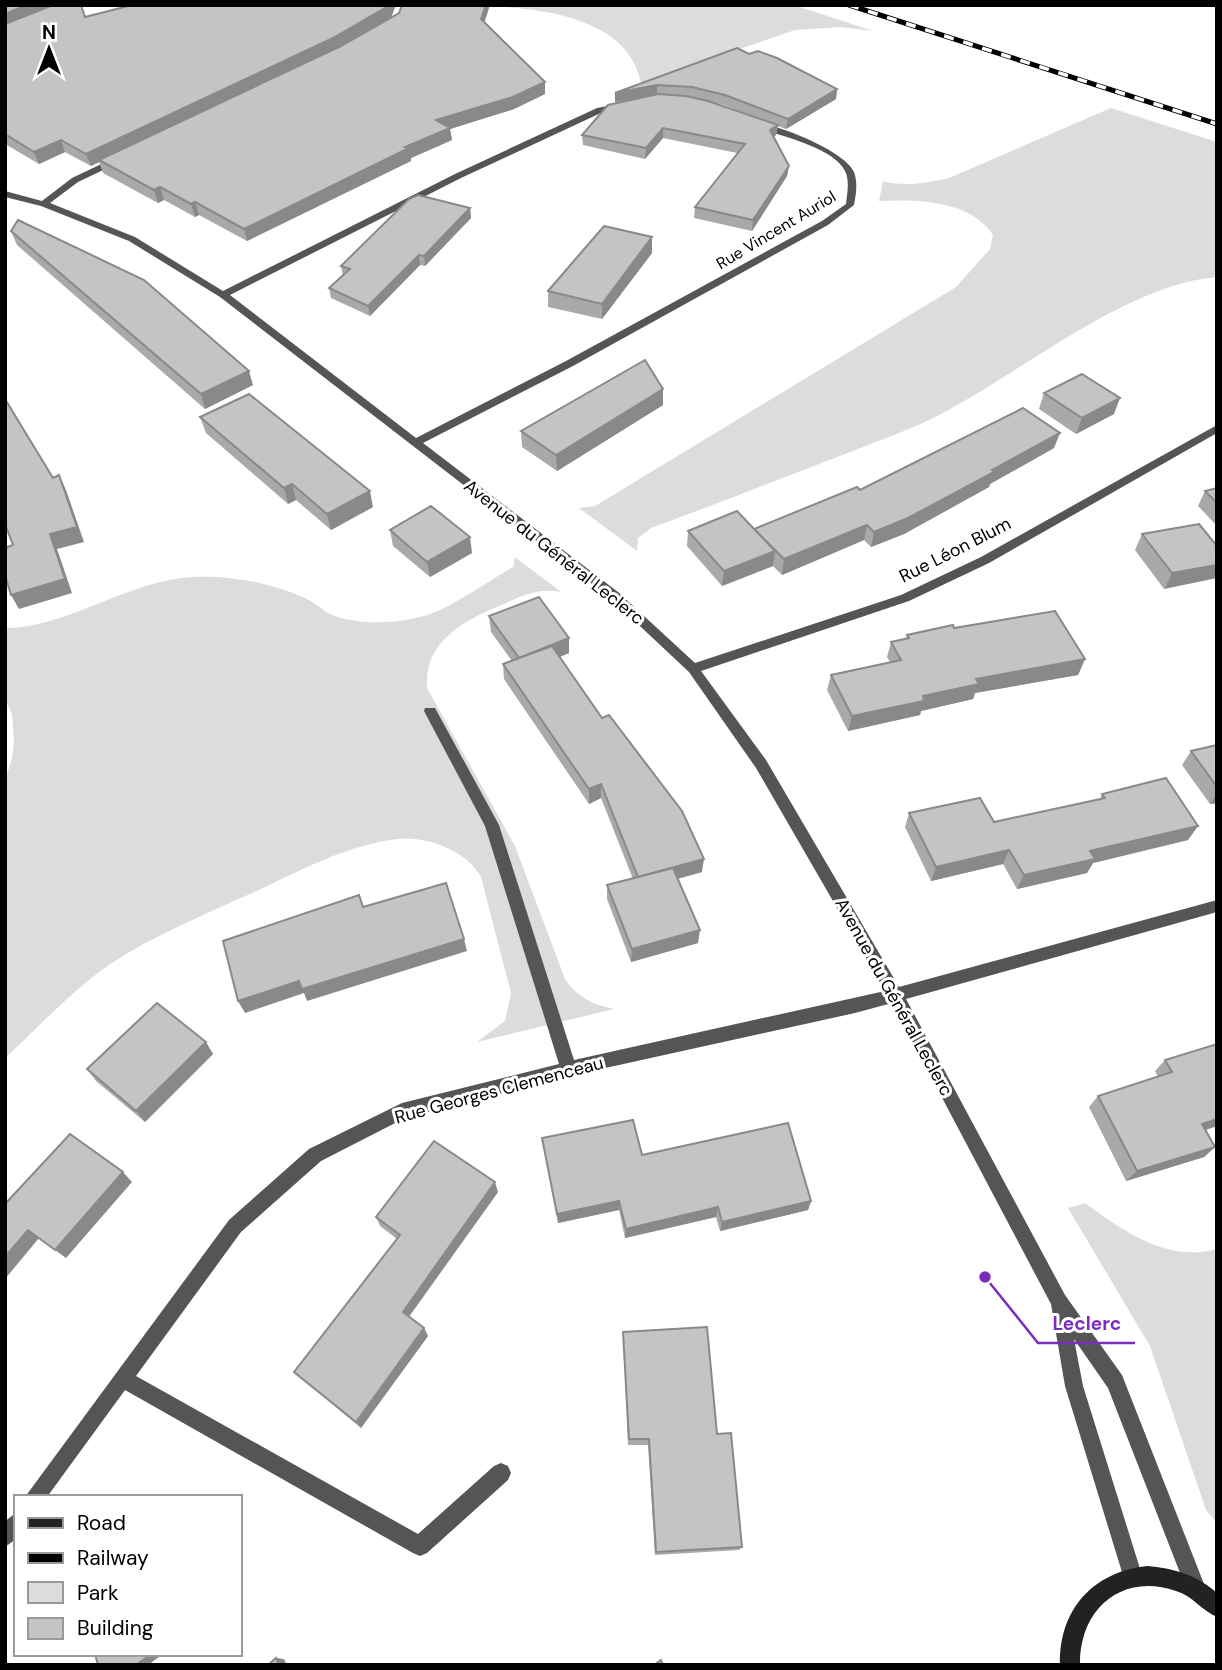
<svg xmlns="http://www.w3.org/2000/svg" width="1222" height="1670" font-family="'DM Sans',sans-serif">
  <rect width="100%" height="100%" fill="#fff"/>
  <!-- green -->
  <g fill="#dcdcdc">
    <path d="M426 5H794L873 31 840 27 795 30 641 83C625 0 491 6 426 5Z"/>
    <path d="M1111 108 1217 142V277C1121 285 1015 379 929 420 902 433 872 443 845 454 780 479 716 504 651 528L638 538 637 551 579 508 595 506 956 287 990 249 993 235C971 200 916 199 879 201L883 181C903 187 928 183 949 178Z"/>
    <path d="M515 557 561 592C540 588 523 595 504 604 465 620 424 640 427 688L515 846 565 979C578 998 592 1004 614 1009L477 1042 505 1021 511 993 481 877C467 851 427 836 398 839 345 845 298 872 250 894 203 915 155 935 112 963 73 989 40 1026 5 1058V780L12 759 14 740 12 715 5 698V628C68 628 127 580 194 577 231 575 269 583 303 597 313 601 321 609 330 614 359 627 411 624 440 610 465 598 489 581 513 567Z"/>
    <path d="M1085 1203C1123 1231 1168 1263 1217 1249V1523L1206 1510 1150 1346 1068 1208Z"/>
  </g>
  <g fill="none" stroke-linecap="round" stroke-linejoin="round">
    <!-- street -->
    <g fill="#555" fill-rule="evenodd">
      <path d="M623 103 627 105 626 107 603 112 461 178 230 295 416 438 566 361 822 221 846 204C847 194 850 181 845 171 834 148 781 136 758 128V124C779 124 846 152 854 172 858 183 856 194 854 205L828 225 573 366 423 443 618 592 695 663 901 595 981 557 1217 425V433L989 563 909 601 701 671 766 760 899 987 1217 900V912L906 999 1065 1295 1122 1375 1206 1589 1203 1596 1196 1599 1189 1596 1108 1388 1074 1339 1083 1386 1142 1575 1139 1582 1132 1585 1125 1582 1065 1386 1051 1304 892 1003 855 1013 569 1076 405 1118 321 1161 241 1232 136 1376 418 1534 494 1466 501 1463 508 1466 511 1473 508 1480 427 1553 420 1556 413 1553 125 1390 47 1497H25L229 1220 309 1149 402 1103 559 1064 485 826 424 711 425 708H435L499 825 574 1060 885 991 756 768 689 672 610 598 220 297 129 241 41 206 5 197V191L42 201 72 178 114 158H120V162L78 182 50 203 135 237 223 291 455 174 597 108Z"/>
      <path d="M16 1513V1539L5 1547V1521Z"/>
    </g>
    <!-- secondary -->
    <path fill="#222" fill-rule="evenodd" d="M1147 1566C1173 1568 1197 1575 1217 1593V1617C1202 1611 1193 1596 1176 1591 1122 1572 1079 1609 1080 1665H1060C1059 1609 1093 1572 1147 1566Z"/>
    <defs>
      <path id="rail" d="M849 5 1217 124"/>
    </defs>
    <!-- rail casing -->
    <use href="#rail" stroke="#000" stroke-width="5"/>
    <!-- rail -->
    <use href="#rail" stroke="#fff" stroke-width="3.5" stroke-dasharray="10" stroke-linecap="butt"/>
  </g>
  <!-- wall -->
  <g fill="#a9a9a9" fill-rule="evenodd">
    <path d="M5 5 85 17 391 18 485 22 545 82V94L514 109 450 129 452 140 411 158V161L247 241 199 215 195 217 164 200 158 203 103 173 99 162 91 166 65 152 39 164 5 144Z"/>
    <path d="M749 54 837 89 836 99 786 129 778 126 776 135 774 137 789 166 787 176 752 231 694 218 695 207 737 153 663 138 645 159 583 145 582 135 640 98 615 102V93ZM713 102 724 105 757 118Z"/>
    <path d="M470 208 471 218 425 266 420 265 370 316 331 298 329 288 343 276 341 266Z"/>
    <path d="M11 231 253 385 205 409 17 245Z"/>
    <path d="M652 253 602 319 548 307V291Z"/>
    <path d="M663 389V405L557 471 522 447 521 431Z"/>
    <path d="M1044 393 1114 414 1076 434 1039 409Z"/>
    <path d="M200 417 373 507 331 530 296 500 288 504 206 433Z"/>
    <path d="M1054 448 990 484 989 487 904 534 871 547 864 540 782 575 773 566 722 586 687 546 688 531 754 529 860 490Z"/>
    <path d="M1217 488V526L1198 506 1205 491Z"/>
    <path d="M1199 524 1164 589 1135 550 1142 534Z"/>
    <path d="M390 530 472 553 430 577 393 546Z"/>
    <path d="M489 616 569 653 560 657 702 872 677 879 698 943 631 962 607 899V885L633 879 601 798 589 804 504 679 503 664 512 661 491 632Z"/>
    <path d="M954 628 1085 659 1078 675 975 693 973 699 921 711 920 715 848 731 827 690 831 675 890 662 887 657 891 642 906 639 907 635Z"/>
    <path d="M1217 745V803L1210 804 1182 765 1191 751Z"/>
    <path d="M1102 794 1188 840 1093 863 1087 873 1017 889 1003 864 931 881 905 827 909 813 994 822 1100 799Z"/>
    <path d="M1217 1044V1126L1205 1130 1215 1147 1204 1157 1126 1181 1089 1107 1098 1096 1158 1077 1155 1071 1165 1060Z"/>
    <path d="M213 1054 145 1122 96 1081 87 1069Z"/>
    <path d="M542 1138 642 1155 811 1201 808 1210 720 1231 716 1217 625 1238 619 1210 558 1223Z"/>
    <path d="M498 1192 409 1317 424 1328 428 1336 361 1428 294 1372 397 1239 380 1226 376 1217Z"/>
    <path d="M623 1332 717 1434 742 1547 739 1550 655 1555 648 1445H628Z"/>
  </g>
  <!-- shaded-wall -->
  <g fill="#898989">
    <path d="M27 5H63L5 27V14Z"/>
    <path d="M390 5H396L391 18 335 50 99 160V162L91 166 86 154Z"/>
    <path d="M486 5H490L482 30 481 19Z"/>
    <path d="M545 82V94L514 109 450 129 452 140 411 158V161L247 241 244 229 405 147 436 120Z"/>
    <path d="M657 85V95L615 102V93Z"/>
    <path d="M837 89 836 99 786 129 788 119Z"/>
    <path d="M778 125 776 135 769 140 770 130Z"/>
    <path d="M663 128V138L645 159 646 148Z"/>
    <path d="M61 140 65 152 39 164 34 152Z"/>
    <path d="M789 166 787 176 752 231 753 220Z"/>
    <path d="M160 187 164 200 158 203 154 190Z"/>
    <path d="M195 202 199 215 195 217 191 204Z"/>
    <path d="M470 208 471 218 425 266 424 256Z"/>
    <path d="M652 237V253L602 319V304Z"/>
    <path d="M419 255 420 265 370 316 368 306Z"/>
    <path d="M249 371 253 385 205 409 201 394Z"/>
    <path d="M663 389V405L557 471 556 455Z"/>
    <path d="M1120 398 1114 414 1076 434 1082 418Z"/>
    <path d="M1060 433 1054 448 990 484 989 487 904 534 871 547 874 532 992 470Z"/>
    <path d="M59 475 66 490 84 542 57 549 72 593 19 609 11 595 50 534Z"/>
    <path d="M292 484 296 500 288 504 284 488Z"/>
    <path d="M370 491 373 507 331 530 327 514Z"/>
    <path d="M867 525 864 540 782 575 784 559Z"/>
    <path d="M470 537 472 553 430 577 427 562Z"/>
    <path d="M775 551 773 566 722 586 724 571Z"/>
    <path d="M1217 565V578L1164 589 1172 573Z"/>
    <path d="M569 638V653L520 673 519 658Z"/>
    <path d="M1085 659 1078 675 975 693 973 699 921 711 920 715 848 731 852 716 923 696 976 679Z"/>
    <path d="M601 784V798L589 804V789Z"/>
    <path d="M1217 794V803L1210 804Z"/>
    <path d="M1198 826 1188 840 1093 863 1087 873 1017 889 1024 875 1090 851Z"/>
    <path d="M1009 850 1003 864 931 881 936 867Z"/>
    <path d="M704 859 702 872 637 890 638 877Z"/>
    <path d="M700 930 698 943 631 962 632 949Z"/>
    <path d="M464 939 467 951 307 1001 304 993 245 1013 238 1001 299 981Z"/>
    <path d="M206 1042 213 1054 145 1122 136 1111Z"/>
    <path d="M1217 1119V1126L1191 1135 1202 1124Z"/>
    <path d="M1215 1147 1204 1157 1126 1181 1137 1171Z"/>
    <path d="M123 1172 132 1182 66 1258 55 1250Z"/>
    <path d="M495 1182 498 1192 407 1319 403 1312Z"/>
    <path d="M619 1201V1210L558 1223 557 1214Z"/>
    <path d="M811 1201 808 1210 720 1231 722 1222Z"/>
    <path d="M718 1207 716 1217 625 1238 626 1229Z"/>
    <path d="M28 1230 39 1238 5 1279V1257Z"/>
    <path d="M424 1328 428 1336 361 1428 356 1422Z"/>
    <path d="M151 1654H163L148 1665H136Z"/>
    <path d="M276 1658 284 1659 287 1665H279Z"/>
  </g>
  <!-- building -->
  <g fill="#c4c4c4" stroke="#898989" stroke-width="2">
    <path d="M5 5H27L5 14Z"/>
    <path d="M53 5H81L85 17 132 5H390L333 38 86 154 61 140 34 152 5 134V24Z"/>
    <path d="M402 5H486L481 19 545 82 513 97 436 120 450 128 405 147 409 148 244 229 195 202 191 204 160 187 154 190 99 160 341 46 399 13Z"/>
    <path d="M737 48 749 54 758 51 777 58 837 89 788 119 725 95 692 87 657 85 615 93Z"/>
    <path d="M658 94 686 96 708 101 778 125 770 130 789 166 753 220 695 207 745 144 663 128 646 148 582 135 608 105Z"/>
    <path d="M418 195 470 208 424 256 419 255 368 306 329 288 350 269 341 266 409 199Z"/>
    <path d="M18 220 144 280 249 371 201 394 11 231Z"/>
    <path d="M604 226 652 237 602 304 548 291Z"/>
    <path d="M645 360 663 389 556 455 521 431Z"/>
    <path d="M1082 374 1120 398 1082 418 1044 393Z"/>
    <path d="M249 394 370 491 327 514 292 484 284 488 200 417Z"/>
    <path d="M5 399 53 478 59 475 77 527 50 534 65 579 11 595 5 575V548L13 545 5 524Z"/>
    <path d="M1023 408 1060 433 992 470 994 472 908 518 874 532 867 525 784 559 754 529 857 487 860 490Z"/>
    <path d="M1217 488V503L1205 491Z"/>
    <path d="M431 506 470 537 427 562 390 530Z"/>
    <path d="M737 511 775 551 724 571 688 531Z"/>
    <path d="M1199 524 1217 546V565L1172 573 1142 534Z"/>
    <path d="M539 597 569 638 519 658 489 616Z"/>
    <path d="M1055 611 1085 659 976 679 979 684 923 696 924 701 852 716 831 675 901 660 891 642 909 638 907 635 953 625 954 628Z"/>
    <path d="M552 646 602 718 609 715 682 811 704 859 638 877 601 784 589 789 503 664Z"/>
    <path d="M1217 745V787L1191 751Z"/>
    <path d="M1166 778 1198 826 1090 851 1095 859 1024 875 1009 850 936 867 909 813 980 798 994 822 1105 798 1102 794Z"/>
    <path d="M673 868 700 930 632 949 607 885Z"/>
    <path d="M446 883 464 939 302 989 299 981 238 1001 223 941 359 895 363 907Z"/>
    <path d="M157 1003 206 1042 136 1111 87 1069Z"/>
    <path d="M1217 1044V1119L1202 1124 1215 1147 1137 1171 1098 1096 1172 1072 1165 1060Z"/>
    <path d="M633 1120 642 1155 788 1123 811 1201 722 1222 718 1207 626 1229 619 1201 557 1214 542 1138Z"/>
    <path d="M70 1134 123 1172 55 1250 28 1230 5 1257V1204Z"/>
    <path d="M434 1141 495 1182 403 1312 424 1328 356 1422 294 1372 400 1235 376 1217Z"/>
    <path d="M707 1327 717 1434 731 1433 742 1547 656 1552 649 1439H629L623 1332Z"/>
    <path d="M95 1654H151L136 1665H98Z"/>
    <path d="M276 1658 279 1665H268Z"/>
    <path d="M661 1660 663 1665H654Z"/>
  </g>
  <g text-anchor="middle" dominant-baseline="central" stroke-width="6" stroke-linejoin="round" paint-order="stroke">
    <!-- far-street labels -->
    <g font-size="16" fill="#000" stroke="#fff">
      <text transform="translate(776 230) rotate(-31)">Rue Vincent Auriol</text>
    </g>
    <!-- street labels -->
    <g font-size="18" fill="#000" stroke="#fff">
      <text transform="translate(955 550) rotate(-27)">Rue Léon Blum</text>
      <text transform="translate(554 552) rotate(38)">Avenue du Général Leclerc</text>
      <text transform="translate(894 997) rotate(61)">Avenue du Général Leclerc</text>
      <text transform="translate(499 1090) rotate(-15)">Rue Georges Clemenceau</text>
    </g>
  </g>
  <!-- callouts -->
  <path fill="none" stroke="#7b2cbf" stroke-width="2.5" d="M985 1277L1038 1343H1135"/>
  <circle fill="#7b2cbf" stroke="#fff" stroke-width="2.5" cx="985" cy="1277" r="7"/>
  <g font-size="19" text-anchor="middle" font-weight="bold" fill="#7b2cbf" stroke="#fff" stroke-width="6" stroke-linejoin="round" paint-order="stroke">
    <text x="1087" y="1330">Leclerc</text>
  </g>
  <!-- border -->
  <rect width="1222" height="1670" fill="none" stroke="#000000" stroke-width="14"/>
  <!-- legend -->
  <rect x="14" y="1495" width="228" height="161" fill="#ffffff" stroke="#999999" stroke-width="2"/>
  <rect x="28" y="1518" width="35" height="10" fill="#222222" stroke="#999999" stroke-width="2"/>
  <text x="77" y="1530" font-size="21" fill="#000000">Road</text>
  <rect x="28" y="1553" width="35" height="10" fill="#000000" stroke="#999999" stroke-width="2"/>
  <text x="77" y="1565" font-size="21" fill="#000000">Railway</text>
  <rect x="28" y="1582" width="35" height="21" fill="#dcdcdc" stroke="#999999" stroke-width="2"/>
  <text x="77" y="1600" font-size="21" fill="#000000">Park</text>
  <rect x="28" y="1618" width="35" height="21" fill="#c4c4c4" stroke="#999999" stroke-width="2"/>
  <text x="77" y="1635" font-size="21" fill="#000000">Building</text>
  <!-- north arrow -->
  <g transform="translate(49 49)" stroke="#ffffff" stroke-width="5" paint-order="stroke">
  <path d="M0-5L12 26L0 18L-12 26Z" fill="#000000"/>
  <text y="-10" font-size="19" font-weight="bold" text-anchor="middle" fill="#000000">N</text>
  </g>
</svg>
